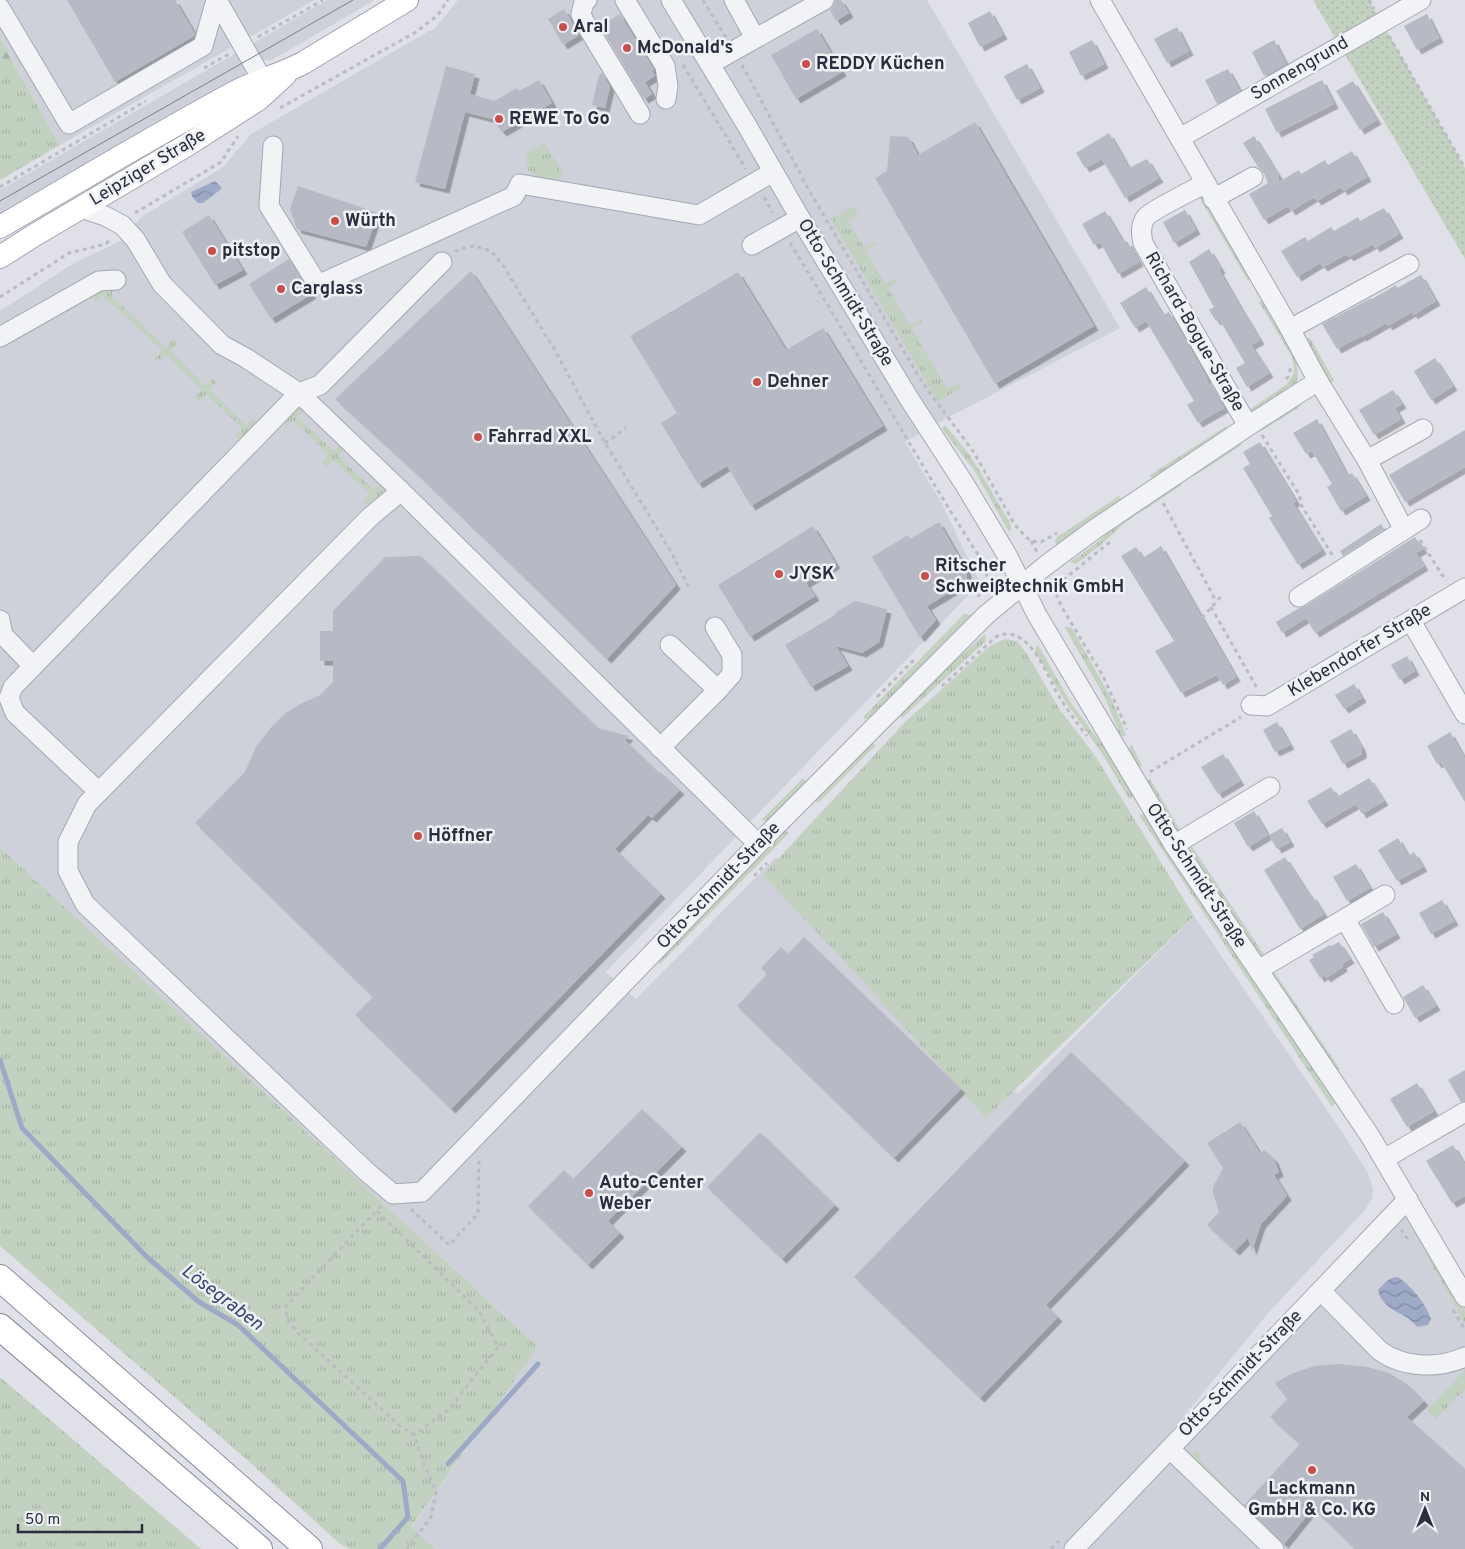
<svg xmlns="http://www.w3.org/2000/svg" width="1465" height="1549" font-family="Overpass,sans-serif">
  <defs>
    <pattern id="grass-tufts" width="24" height="20" patternUnits="userSpaceOnUse" patternTransform="scale(1.25)"><rect width="24" height="20" fill="#c3d1c1"/><path d="M3 7l-1-3M5 7V3M7 7l1-3M15 17l-1-3M17 17v-4M19 17l1-3" fill="none" stroke="#a8b4a7"/></pattern>
    <pattern id="forest-firs" width="22" height="20" patternUnits="userSpaceOnUse" patternTransform="scale(1.25)"><rect width="22" height="20" fill="#c3d1c1"/><path d="M5 1l3.5 6h-7zM16 11l3.5 6h-7z" fill="#a8b4a7"/></pattern>
    <pattern id="garden-dots" width="8" height="8" patternUnits="userSpaceOnUse" patternTransform="scale(1.25)"><rect width="8" height="8" fill="#c3d1c1"/><path d="M2 2h.1M6 6h.1" fill="none" stroke="#a8b4a7" stroke-width="1.8" stroke-linecap="round"/></pattern>
    <pattern id="water-waves" width="16" height="10" patternUnits="userSpaceOnUse" patternTransform="scale(1.25)"><rect width="16" height="10" fill="#9da9c6"/><path d="M0 5q4-4 8 0t8 0" fill="none" stroke="#808aa2"/></pattern>
    <filter id="shadow"><feDropShadow dx="4.5" dy="4.5" stdDeviation="0" flood-color="#0004"/></filter>
  </defs>
  <rect width="100%" height="100%" fill="#e0e1e8"/>
  <!-- built -->
  <g fill="#ced0da">
    <path d="M0 0H315L60 145 0 39Z"/>
    <path d="M327 0H375L270 61 262 59 255 50 252 44Z"/>
    <path d="M458 0H927L1120 328 949 417 905 442 942 504 980 583 606 972 636 999 776 857 1018 1094 1194 916 1344 1135 1368 1173 1373 1189 1372 1199 1364 1211 1270 1311 1079 1544 1407 1202 1465 1300V1549H435L411 1528 538 1347 0 847V311L74 263 121 241 140 218 223 167 251 134 436 27Z"/>
    <path d="M236 53 238 54 245 68V75L0 216V190Z"/>
  </g>
  <!-- grass -->
  <g fill="url(#grass-tufts)">
    <path d="M0 59H11L60 145 0 180Z"/>
    <path d="M545 143 563 174V176C554 183 535 178 528 170L526 155 527 152Z"/>
    <path d="M1199 197H1202L1206 200 1251 278 1248 281Z"/>
    <path d="M853 206 855 208 858 214 848 221 864 247 876 242V245L866 251 885 283 896 279 897 282 888 288 910 325 922 320V323L912 329 947 388 958 383 961 388 940 400H937L831 219Z"/>
    <path d="M118 286 111 295 166 348 174 339 178 343 171 351 205 386 213 379 217 382 210 390 246 425 254 417C258 426 248 435 240 439L234 436 242 428 206 394 199 402 195 397 202 390 166 355 159 362 155 359 162 350 102 295 96 302 94 301V296L96 291Z"/>
    <path d="M1263 300 1296 356 1298 375 1297 381 1289 390 1252 414 1249 410 1287 384 1293 375 1294 368 1292 357 1259 302Z"/>
    <path d="M1304 337 1310 338 1334 380 1330 385Z"/>
    <path d="M1303 402 1297 409 1261 431 1259 428 1295 404Z"/>
    <path d="M298 406 302 407 305 409 297 417 334 451 340 445 344 449 338 456 374 490 382 483 384 489 383 492 370 504H365L362 502 369 493 333 460 326 467 322 463 328 454 293 420 286 427 285 426V420Z"/>
    <path d="M945 425 969 454 981 473 1011 525V530L1009 532 974 470 942 429Z"/>
    <path d="M1228 425 1223 432 1153 479 1149 476Z"/>
    <path d="M1239 441 1242 445 1194 476 1192 471Z"/>
    <path d="M1178 480 1182 485 1124 523 1102 544 1076 564 1070 562 1099 541 1110 530Z"/>
    <path d="M1119 496 1123 501 1056 545 1055 541 1057 537Z"/>
    <path d="M964 614 971 615 869 719H866L863 717Z"/>
    <path d="M1064 626 1072 628 1110 696 1126 735 1121 737 1104 696Z"/>
    <path d="M985 634 986 641 902 718 898 712Z"/>
    <path d="M1005 639 1017 641 1027 654 1060 710 1094 754 1194 916 986 1118 860 978 763 875 905 722 991 645Z"/>
    <path d="M1038 645 1071 703 1107 751 1135 796 1129 799 1101 752 1067 704 1035 652 1036 647Z"/>
    <path d="M872 743 876 745 818 803 814 800Z"/>
    <path d="M1132 745 1142 766 1137 767 1127 749Z"/>
    <path d="M803 778 806 782 804 786 768 822 761 820Z"/>
    <path d="M1150 779 1182 833 1179 834 1176 831 1146 782Z"/>
    <path d="M1144 814 1336 1102 1332 1107 1139 815Z"/>
    <path d="M784 830 789 833 659 965 658 959Z"/>
    <path d="M1189 842 1267 959H1259L1186 848Z"/>
    <path d="M0 847 538 1347 411 1527 435 1549H350L339 1543 245 1458 0 1246Z"/>
    <path d="M1273 970 1340 1069 1336 1070 1270 973Z"/>
    <path d="M1431 1254 1465 1312V1323L1429 1261V1256Z"/>
    <path d="M1465 1370V1389L1436 1419 1427 1410Z"/>
    <path d="M0 1377 201 1549H0Z"/>
    <path d="M1196 1450 1202 1456 1199 1459 1239 1500 1236 1504 1187 1458Z"/>
  </g>
  <!-- forest -->
  <path fill="url(#forest-firs)" d="M0 39 11 59H0Z"/>
  <!-- garden -->
  <path fill="url(#garden-dots)" d="M1313 0H1369L1382 23 1465 168V259Z"/>
  <!-- water -->
  <g fill="url(#water-waves)">
    <path d="M215 181 222 188 220 190 203 203H198L193 198 191 192Z"/>
    <path d="M1398 1277C1412 1287 1425 1302 1431 1319L1428 1325 1418 1327C1414 1324 1410 1319 1406 1317 1394 1310 1381 1305 1378 1290 1386 1283 1386 1278 1398 1277Z"/>
  </g>
  <g fill="none" stroke-linecap="round" stroke-linejoin="round">
    <!-- stream -->
    <g stroke="#9da9c6" stroke-width="5">
      <path d="M0 1060 22 1128 147 1257 199 1302 238 1325 403 1481 408 1517 380 1549"/>
      <path d="M448 1464 538 1364"/>
    </g>
  </g>
  <!-- building -->
  <g fill="#b7bac4" filter="url(#shadow)">
    <path d="M67 0H175L195 34 194 36 115 82Z"/>
    <path d="M835 0H841L849 13 836 21 830 10 834 5Z"/>
    <path d="M564 9 579 35 563 45 548 19Z"/>
    <path d="M990 11 1003 35 980 47 968 23Z"/>
    <path d="M620 14 654 70 652 71 655 76 645 82 652 94 644 99 600 26Z"/>
    <path d="M1427 14 1439 38 1417 50 1404 26Z"/>
    <path d="M1177 27 1189 51 1167 63 1154 39Z"/>
    <path d="M817 29 842 72 796 99 771 55Z"/>
    <path d="M1092 40 1104 64 1081 76 1069 52Z"/>
    <path d="M1274 40 1286 64 1264 76 1252 52Z"/>
    <path d="M1027 64 1040 88 1017 100 1004 76Z"/>
    <path d="M446 66 475 74 470 94 494 101 517 88 519 91 539 80 552 103 502 132 492 119 465 112 445 189 415 182Z"/>
    <path d="M1228 69 1240 91 1217 104 1205 80Z"/>
    <path d="M602 73 610 87 605 108 592 105 599 75Z"/>
    <path d="M1322 80 1334 104 1277 133 1265 109Z"/>
    <path d="M1353 81 1377 120 1360 130 1336 91Z"/>
    <path d="M975 122 1094 326 995 384 875 178 887 171 890 136 908 137 918 155Z"/>
    <path d="M1109 133 1129 168 1147 159 1159 178 1125 198 1102 159 1085 168 1076 153Z"/>
    <path d="M1254 136 1279 176V182L1299 170 1301 174 1325 160 1328 165 1352 151 1367 177 1343 191 1341 187 1317 201 1314 197 1291 211 1288 206 1264 220 1249 194 1268 183 1263 171 1258 167 1243 143Z"/>
    <path d="M298 186 378 213 366 247 297 229 290 209Z"/>
    <path d="M1384 208 1399 234 1375 248 1373 244 1349 257 1347 254 1323 267 1320 263 1297 277 1281 251 1305 237 1308 241 1331 227 1334 231 1358 217 1360 221Z"/>
    <path d="M1185 210 1196 230 1174 243 1163 222Z"/>
    <path d="M1105 211 1124 243 1127 241 1139 262 1118 274 1100 242 1094 245 1082 224Z"/>
    <path d="M209 215 243 270 215 285 182 232Z"/>
    <path d="M1209 249 1221 269 1219 270 1240 307 1260 340 1251 345 1269 373 1247 387 1236 368 1245 363 1219 319 1216 321 1209 310 1214 307 1189 262Z"/>
    <path d="M289 259 312 294 271 319 249 284Z"/>
    <path d="M471 271 676 585 607 659 528 581 418 475 335 399Z"/>
    <path d="M738 272 786 350 823 328 883 426 751 506 727 466 698 484 661 423 677 413 630 336Z"/>
    <path d="M1421 275 1436 301 1413 315 1412 312 1388 326 1386 323 1362 337 1361 336 1337 349 1322 324 1371 298 1372 299 1396 285 1397 288Z"/>
    <path d="M1146 287 1163 315 1169 312 1172 317 1207 378 1206 379 1224 408 1198 423 1187 405 1194 401 1146 321 1135 328 1120 303Z"/>
    <path d="M1435 358 1453 386 1431 400 1414 371Z"/>
    <path d="M1393 390 1402 404 1395 408 1401 419 1374 435 1359 410Z"/>
    <path d="M1317 419 1347 475 1352 473 1366 496 1341 511 1327 487 1332 484 1312 451 1306 454 1293 433Z"/>
    <path d="M1465 430V467L1405 502 1389 475Z"/>
    <path d="M1260 442 1296 501 1293 503 1322 550 1298 565 1269 518 1272 516 1243 468 1250 464 1243 452Z"/>
    <path d="M939 522 967 571V582L927 606 936 620 920 638 872 557 908 535 910 539Z"/>
    <path d="M1381 524 1384 529 1343 556 1340 551Z"/>
    <path d="M813 526 836 564 806 583 815 596 750 637 718 585Z"/>
    <path d="M1415 537 1423 549 1416 553 1424 566 1315 633 1306 618 1282 633 1276 622 1299 608 1305 606Z"/>
    <path d="M1161 546 1236 677 1223 685 1217 675 1181 693 1155 651 1174 641 1121 556 1136 547 1143 558Z"/>
    <path d="M421 556 598 728 629 736 625 740 659 773 660 772 680 790 652 818 648 815 615 849 661 894 451 1109 355 1015 373 997 195 823 245 772 257 745 273 725 286 713 300 704 320 695 333 682V661H320V631H333V611L385 557Z"/>
    <path d="M855 601 887 609 879 642 862 653 836 646 848 666 811 687 785 645 835 615 836 612Z"/>
    <path d="M1407 656 1415 671 1400 680 1391 665Z"/>
    <path d="M1354 684 1362 698 1344 709 1335 695Z"/>
    <path d="M1277 722 1290 745 1275 752 1263 730Z"/>
    <path d="M1351 729 1362 748V754L1343 764 1330 741Z"/>
    <path d="M1450 732 1465 759V802L1441 762 1437 764 1427 746Z"/>
    <path d="M1223 754 1240 781 1218 794 1201 767Z"/>
    <path d="M1369 778 1384 801 1362 814 1356 804 1322 824 1307 801 1331 787 1337 797Z"/>
    <path d="M1254 811 1268 835 1248 847 1234 823Z"/>
    <path d="M1282 828 1290 842 1277 849 1269 835Z"/>
    <path d="M1398 838 1408 856 1414 852 1423 867 1397 881 1378 850Z"/>
    <path d="M1285 857 1310 896 1312 895 1324 914 1300 929 1264 870Z"/>
    <path d="M1356 864 1370 888 1347 901 1333 877Z"/>
    <path d="M1442 900 1454 921 1431 934 1419 913Z"/>
    <path d="M1383 912 1396 934 1374 947 1361 924Z"/>
    <path d="M804 937 961 1089 894 1158 737 1006 767 974 761 968 781 947 788 954Z"/>
    <path d="M1339 942 1350 959 1342 964 1343 967 1326 978 1324 975 1320 978 1309 960 1314 957 1312 955 1330 945 1331 946Z"/>
    <path d="M1423 985 1436 1006 1415 1018 1403 997Z"/>
    <path d="M1071 1052 1185 1161 1046 1305 1058 1317 980 1398 854 1277Z"/>
    <path d="M1465 1070V1101L1461 1102 1448 1080Z"/>
    <path d="M1417 1083 1434 1111 1407 1127 1390 1099Z"/>
    <path d="M642 1109 682 1147 608 1221 620 1233 588 1265 528 1206 564 1170 573 1179Z"/>
    <path d="M1240 1122 1260 1153 1265 1150 1274 1159 1279 1172 1274 1175 1287 1196 1261 1224 1252 1251 1248 1238 1235 1251 1207 1225 1219 1212 1213 1193V1187L1223 1168 1207 1143Z"/>
    <path d="M760 1132 835 1205 782 1259 707 1187Z"/>
    <path d="M1453 1145 1465 1165V1196L1452 1203 1426 1161Z"/>
    <path d="M1339 1364 1368 1367 1389 1373 1407 1384 1424 1401 1407 1417 1465 1469V1549H1355L1313 1508 1284 1544 1244 1505 1300 1444 1270 1417 1287 1399 1275 1383 1291 1374 1314 1366Z"/>
  </g>
  <g fill="none" stroke-linecap="round" stroke-linejoin="round">
    <defs>
      <g id="minor">
        <path d="M217 0 262 79"/>
        <path d="M587 0 584 2 581 14 585 23 640 114"/>
        <path d="M625 0 665 66 668 86 666 99"/>
        <path d="M671 0 746 124 800 218 908 397 965 485 1007 555 1037 615 1174 845 1370 1136 1465 1297"/>
        <path d="M734 0 755 38"/>
        <path d="M1100 0 1290 329 1318 381 1367 460 1404 530"/>
        <path d="M0 8 69 124 203 46 216 0"/>
        <path d="M710 64 824 0"/>
        <path d="M1180 138 1421 0"/>
        <path d="M273 146 269 206 318 285 514 196 520 184 699 215 773 172"/>
        <path d="M1205 184C1194 189 1151 211 1146 217 1140 225 1141 234 1143 243L1248 426"/>
        <path d="M1213 199 1253 177"/>
        <path d="M81 208 105 216 122 225 135 239 162 284 222 345 246 358 299 393 320 385 442 262"/>
        <path d="M752 245 800 218"/>
        <path d="M1290 329 1409 264"/>
        <path d="M0 337 99 281 116 280"/>
        <path d="M1367 460 1423 429"/>
        <path d="M1299 597 1421 519"/>
        <path d="M0 620 3 635 33 666"/>
        <path d="M1411 621 1465 714"/>
        <path d="M670 645 718 690"/>
        <path d="M1251 705 1267 706 1465 588"/>
        <path d="M660 748 718 690 732 674V655L715 627"/>
        <path d="M99 792 15 713 9 698 13 687 299 393 401 491"/>
        <path d="M758 844 401 491 370 517 87 804 68 842V871L85 904 367 1172 393 1194 422 1192 758 844 986 615 1045 566 1095 529 1248 426 1318 381"/>
        <path d="M1174 845 1270 787"/>
        <path d="M1345 919 1394 1004"/>
        <path d="M1258 970 1385 895"/>
        <path d="M1384 1159 1465 1112"/>
        <path d="M1321 1291 1380 1351C1404 1368 1439 1369 1465 1357"/>
        <path d="M1170 1449 1274 1549"/>
        <path d="M1074 1549 1408 1199"/>
      </g>
      <g id="major">
        <path d="M0 227C79 181 157 134 237 91 259 80 282 74 303 63L407 0"/>
        <path d="M0 257 33 236 184 147 259 99 285 75"/>
      </g>
      <g id="highway">
        <path d="M0 1278 309 1549"/>
        <path d="M0 1327 259 1549"/>
      </g>
    </defs>
    <!-- minor casing -->
    <use href="#minor" stroke="#a5a7b2" stroke-width="21"/>
    <!-- major casing -->
    <use href="#major" stroke="#a0a4b3" stroke-width="24"/>
    <!-- highway casing -->
    <use href="#highway" stroke="#888d9e" stroke-width="28"/>
    <!-- path -->
    <g stroke="#babcc2" stroke-width="3" stroke-dasharray="4 4" stroke-linecap="butt">
      <path d="M703 0 726 38"/>
      <path d="M1369 0 1374 9"/>
      <path d="M1389 36 1465 168"/>
      <path d="M258 37 323 0"/>
      <path d="M683 65 746 169"/>
      <path d="M742 65 810 192 922 382 973 451 1015 525 1025 536 1031 541 1041 542 1057 533"/>
      <path d="M204 68 229 54"/>
      <path d="M280 108 416 32 438 15 448 0"/>
      <path d="M0 187 146 101"/>
      <path d="M764 197 773 213"/>
      <path d="M135 213 221 162 238 136"/>
      <path d="M790 243C856 349 916 459 984 564L988 580 978 597"/>
      <path d="M455 252 459 249 474 246 491 251 504 267 556 352 605 443 670 550 690 589"/>
      <path d="M0 297 69 253 106 244 111 238"/>
      <path d="M1286 379 1288 377 1291 367"/>
      <path d="M1262 435 1300 496V503L1333 556"/>
      <path d="M605 443 626 428"/>
      <path d="M1163 503 1216 601"/>
      <path d="M1420 540 1446 581"/>
      <path d="M1031 541 1037 552"/>
      <path d="M1053 579 1057 585V597L1063 609 1103 676 1127 729"/>
      <path d="M1057 585 1111 541"/>
      <path d="M1211 607 1257 688"/>
      <path d="M1202 618 1223 594"/>
      <path d="M942 686 997 636C1030 623 1047 677 1060 698 1068 711 1077 723 1087 736"/>
      <path d="M877 697 915 659"/>
      <path d="M1150 772 1241 717"/>
      <path d="M754 876 767 863"/>
      <path d="M381 1206 286 1306 287 1319 298 1333 401 1427 414 1435 422 1459 436 1492 431 1517 407 1549"/>
      <path d="M411 1209 449 1245 478 1214 479 1158"/>
      <path d="M377 1211 479 1311 498 1347 449 1409 414 1435"/>
      <path d="M1401 1229 1404 1235 1410 1241"/>
      <path d="M1453 1310 1465 1330"/>
      <path d="M1051 1549 1059 1541"/>
    </g>
    <!-- minor -->
    <use href="#minor" stroke="#f2f3f6" stroke-width="19"/>
    <!-- major -->
    <use href="#major" stroke="#fff" stroke-width="22"/>
    <!-- highway -->
    <use href="#highway" stroke="#fff" stroke-width="26"/>
    <!-- tram -->
    <path stroke="#7a7f90" stroke-width="1" d="M0 201 353 0"/>
  </g>
  <!-- markers -->
  <g fill="#c64f4c" stroke="#eff1f5" stroke-width="2">
    <circle cx="563" cy="27" r="5"/>
    <circle cx="627" cy="48" r="5"/>
    <circle cx="806" cy="64" r="5"/>
    <circle cx="499" cy="119" r="5"/>
    <circle cx="335" cy="221" r="5"/>
    <circle cx="212" cy="251" r="5"/>
    <circle cx="281" cy="289" r="5"/>
    <circle cx="757" cy="382" r="5"/>
    <circle cx="478" cy="437" r="5"/>
    <circle cx="779" cy="574" r="5"/>
    <circle cx="925" cy="576" r="5"/>
    <circle cx="418" cy="836" r="5"/>
    <circle cx="589" cy="1193" r="5"/>
    <circle cx="1312" cy="1470" r="5"/>
  </g>
  <g text-anchor="middle" dominant-baseline="central" stroke-width="5" stroke-linejoin="round" paint-order="stroke">
    <!-- poi labels -->
    <g font-size="18" font-weight="bold" fill="#292d3e" stroke="#eff1f5" text-anchor="start">
      <text x="573" y="27">Aral</text>
      <text x="637" y="48">McDonald's</text>
      <text x="816" y="64">REDDY Küchen</text>
      <text x="509" y="119">REWE To Go</text>
      <text x="345" y="221">Würth</text>
      <text x="222" y="251">pitstop</text>
      <text x="291" y="289">Carglass</text>
      <text x="767" y="382">Dehner</text>
      <text x="488" y="437">Fahrrad XXL</text>
      <text x="935" y="566">Ritscher<tspan x="935" dy="21">Schweißtechnik GmbH</tspan></text>
      <text x="789" y="574">JYSK</text>
      <text x="428" y="836">Höffner</text>
      <text x="599" y="1183">Auto-Center<tspan x="599" dy="21">Weber</tspan></text>
      <text x="1312" y="1489" text-anchor="middle">Lackmann<tspan x="1312" dy="21">GmbH &amp; Co. KG</tspan></text>
    </g>
    <!-- street labels -->
    <g font-size="18" fill="#292d3e" stroke="#eff1f5">
      <text transform="translate(1300 69) rotate(-30)">Sonnengrund</text>
      <text transform="translate(148 168) rotate(-31)">Leipziger Straße</text>
      <text transform="translate(845 293) rotate(59)">Otto-Schmidt-Straße</text>
      <text transform="translate(1194 332) rotate(60)">Richard-Bogue-Straße</text>
      <text transform="translate(1360 651) rotate(-31)">Klebendorfer Straße</text>
      <text transform="translate(1196 876) rotate(57)">Otto-Schmidt-Straße</text>
      <text transform="translate(719 886) rotate(-46)">Otto-Schmidt-Straße</text>
      <text transform="translate(1241 1374) rotate(-46)">Otto-Schmidt-Straße</text>
    </g>
    <!-- water labels -->
    <g font-size="19" font-style="italic" fill="#364670" stroke="#eff1f5">
      <text transform="translate(222 1298) rotate(37)">Lösegraben</text>
    </g>
  </g>
  <!-- north arrow -->
  <g transform="translate(1425 1509)" stroke="#eff1f5" stroke-width="4" paint-order="stroke">
  <path d="M0-4L9 19L0 12L-9 19Z" fill="#292d3e"/>
  <text y="-8" font-size="14" font-weight="bold" text-anchor="middle" fill="#292d3e">N</text>
  </g>
  <!-- scale -->
  <path d="M18 1524v8h124v-8" fill="none" stroke="#292d3e" stroke-width="2.5"/>
  <text x="25" y="1524" font-size="15" fill="#292d3e" stroke="#eff1f5" stroke-width="4" paint-order="stroke">50 m</text>
</svg>
